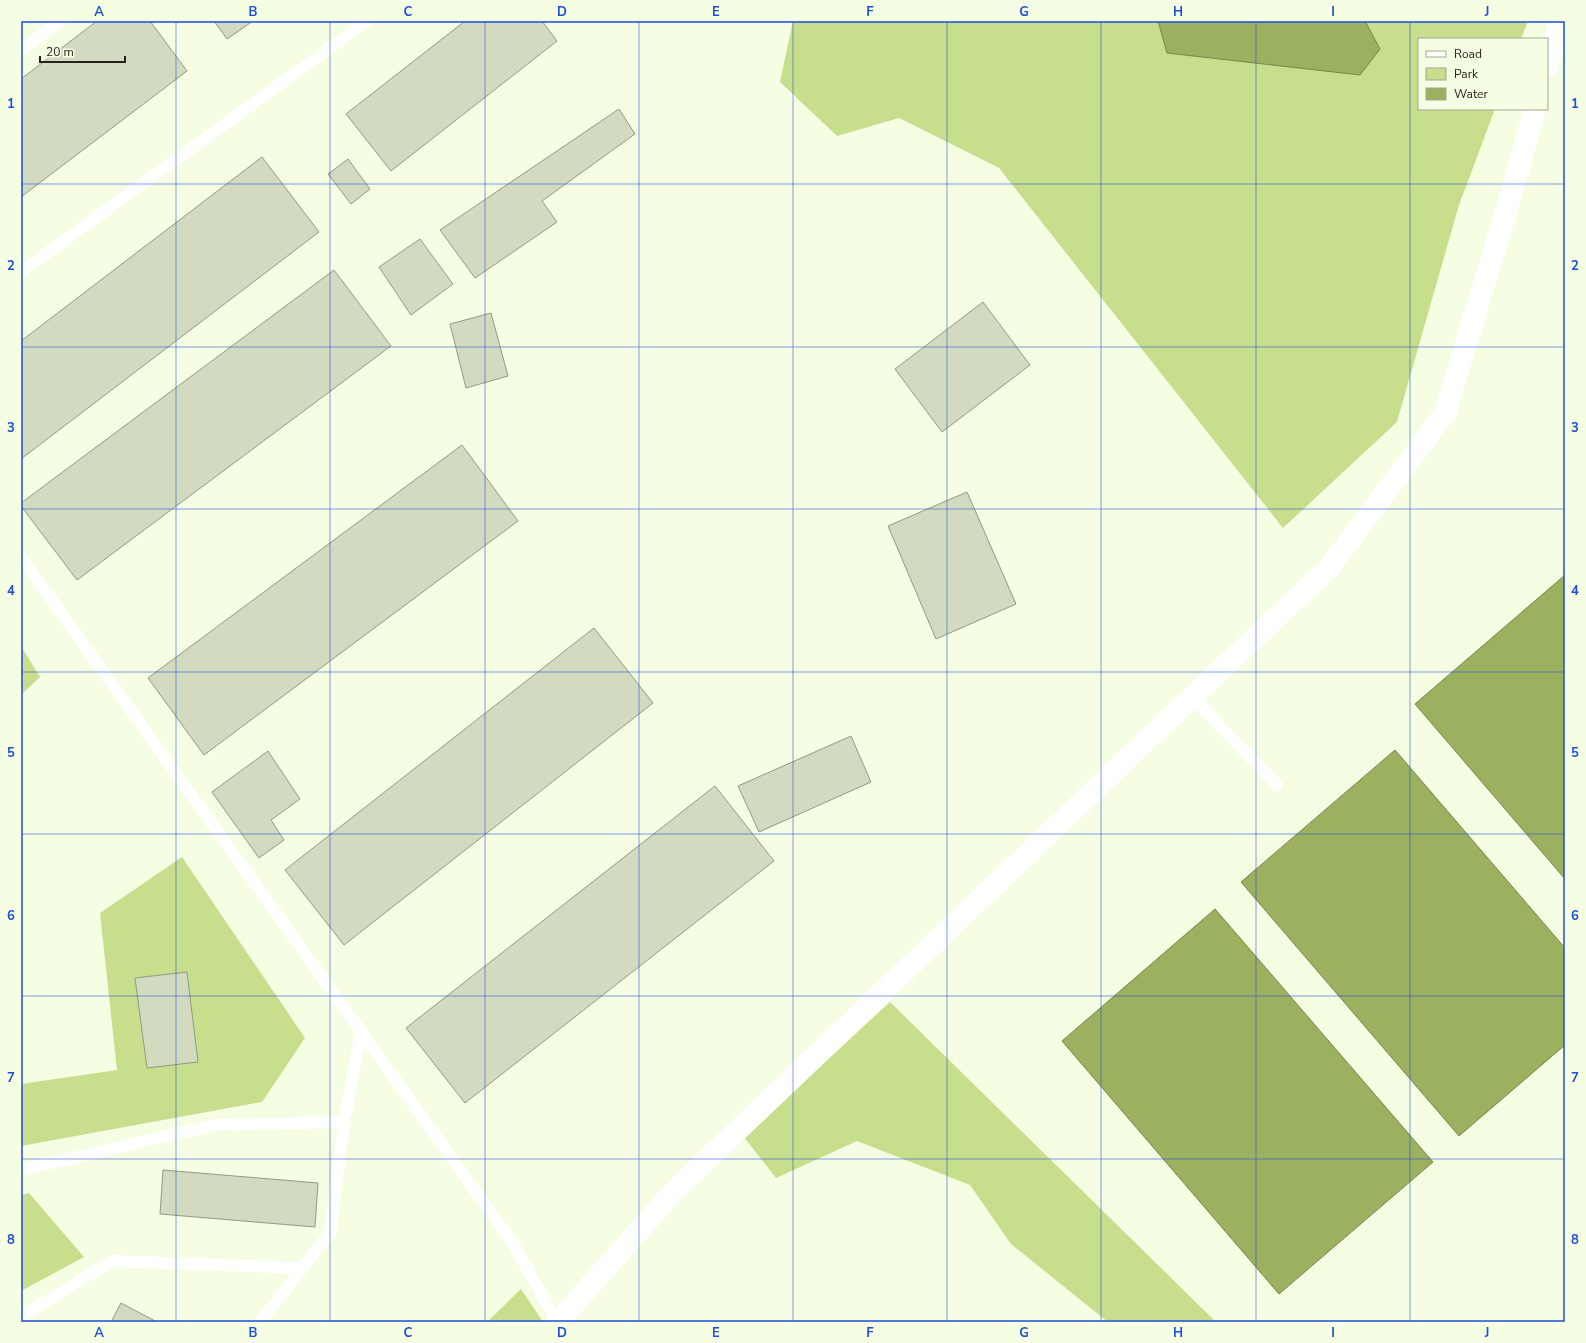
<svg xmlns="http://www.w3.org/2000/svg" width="1586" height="1343" font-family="'Nunito Sans',sans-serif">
  <rect width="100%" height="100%" fill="#f5fee3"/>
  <!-- green -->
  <g fill="#c7de8c">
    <path d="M793 21H1528L1521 39H1419V109H1495L1459 205 1397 422 1283 528 999 168 899 118 837 136 780 82Z"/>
    <path d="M21 646 40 677 21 695Z"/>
    <path d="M182 857 305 1038 262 1102 21 1146V1084L117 1070 100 913Z"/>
    <path d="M890 1002 1216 1322H1108L1011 1244 970 1185 857 1141 776 1178 744 1137Z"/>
    <path d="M29 1193 84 1257 21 1291V1195Z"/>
    <path d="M521 1289 543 1322H487Z"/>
  </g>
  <!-- water -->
  <g fill="#9bb160" stroke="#77874b">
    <path d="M1158 21H1365L1380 49 1360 75 1167 53Z"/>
    <path d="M1565 575V879L1415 704Z"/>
    <path d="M1395 750 1565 948V1045L1459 1136 1241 882Z"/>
    <path d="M1215 909 1433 1162 1279 1294 1062 1041Z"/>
  </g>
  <!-- building -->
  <g fill="#d2dbc0" stroke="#929a80">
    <path d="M97 21H150L187 71 21 197V79Z"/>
    <path d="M214 21H253L227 39Z"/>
    <path d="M465 21H542L557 41 391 171 346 114Z"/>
    <path d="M619 109 635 134 542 201 557 222 475 278 440 230Z"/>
    <path d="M262 157 319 232 21 459V341Z"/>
    <path d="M348 159 370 189 351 204 328 174Z"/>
    <path d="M420 239 453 284 411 315 379 267Z"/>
    <path d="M334 270 391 346 77 580 21 506V503Z"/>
    <path d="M983 302 1030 365 942 432 895 369Z"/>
    <path d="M491 313 508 376 466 388 450 324Z"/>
    <path d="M462 445 518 521 204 755 148 678Z"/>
    <path d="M967 492 1016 604 936 639 888 526Z"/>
    <path d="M594 628 653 703 344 945 285 870Z"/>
    <path d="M851 736 871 782 759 832 738 786Z"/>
    <path d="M268 751 300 799 271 820 284 840 259 858 212 792Z"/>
    <path d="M715 786 774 861 465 1103 406 1028Z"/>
    <path d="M187 972 198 1062 147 1068 135 978Z"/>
    <path d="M163 1170 318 1183 315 1227 160 1214Z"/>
    <path d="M121 1303 157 1322H111Z"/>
  </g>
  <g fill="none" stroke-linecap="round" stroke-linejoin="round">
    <!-- service -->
    <g stroke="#fff" stroke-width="12">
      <path d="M21 50 61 21"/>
      <path d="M21 272 367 21"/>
      <path d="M21 557 514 1245 557 1322"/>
      <path d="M1192 697 1277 785"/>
      <path d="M21 1170 214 1125 344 1122"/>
      <path d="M21 1317 112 1261 302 1268"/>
      <path d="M260 1322 330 1233 344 1122 361 1032"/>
    </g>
    <!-- tertiary -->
    <g stroke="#fff" stroke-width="22">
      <path d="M1547 67 1560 21"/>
      <path d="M558 1322 674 1191 1192 697 1329 568 1445 413 1506 212 1535 109"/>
    </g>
  </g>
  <!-- grid -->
  <path fill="none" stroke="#1d4ed8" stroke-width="1" stroke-opacity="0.55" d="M176 21V1322M330 21V1322M485 21V1322M639 21V1322M793 21V1322M947 21V1322M1101 21V1322M1256 21V1322M1410 21V1322M21 184H1565M21 347H1565M21 509H1565M21 672H1565M21 834H1565M21 996H1565M21 1159H1565"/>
  <!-- border -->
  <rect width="1586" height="1343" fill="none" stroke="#f5fee3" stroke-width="44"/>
  <!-- legend -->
  <rect x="1418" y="38" width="130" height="72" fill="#f5fee3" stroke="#a1a793"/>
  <rect x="1426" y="51" width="20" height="6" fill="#ffffff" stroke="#a1a793"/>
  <text x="1454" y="58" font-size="12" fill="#22251b">Road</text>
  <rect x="1426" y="68" width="20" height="12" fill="#c7de8c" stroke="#a1a793"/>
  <text x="1454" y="78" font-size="12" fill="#22251b">Park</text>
  <rect x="1426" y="88" width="20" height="12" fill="#9bb160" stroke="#a1a793"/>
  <text x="1454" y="98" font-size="12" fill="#22251b">Water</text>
  <!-- scale -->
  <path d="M40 56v6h85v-6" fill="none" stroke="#22251b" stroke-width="2"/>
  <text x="46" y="56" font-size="12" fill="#22251b" stroke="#f5fee3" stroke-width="3" paint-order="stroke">20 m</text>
  <rect x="22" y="22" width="1542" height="1299" fill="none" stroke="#1d4ed8" stroke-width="1.5"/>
  <g font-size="13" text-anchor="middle" font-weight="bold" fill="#1d4ed8">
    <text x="99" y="16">A</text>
    <text x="253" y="16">B</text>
    <text x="408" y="16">C</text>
    <text x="562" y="16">D</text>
    <text x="716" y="16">E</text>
    <text x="870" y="16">F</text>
    <text x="1024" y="16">G</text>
    <text x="1178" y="16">H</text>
    <text x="1333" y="16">I</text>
    <text x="1487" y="16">J</text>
    <text x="11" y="108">1</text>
    <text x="1575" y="108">1</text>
    <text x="11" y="270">2</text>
    <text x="1575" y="270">2</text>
    <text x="11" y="432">3</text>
    <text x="1575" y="432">3</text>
    <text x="11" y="595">4</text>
    <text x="1575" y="595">4</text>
    <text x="11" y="757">5</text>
    <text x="1575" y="757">5</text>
    <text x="11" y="920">6</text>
    <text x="1575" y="920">6</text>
    <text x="11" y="1082">7</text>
    <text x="1575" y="1082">7</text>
    <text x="11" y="1244">8</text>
    <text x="1575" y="1244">8</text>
    <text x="99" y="1337">A</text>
    <text x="253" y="1337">B</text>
    <text x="408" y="1337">C</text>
    <text x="562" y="1337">D</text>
    <text x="716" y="1337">E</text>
    <text x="870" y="1337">F</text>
    <text x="1024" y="1337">G</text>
    <text x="1178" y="1337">H</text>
    <text x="1333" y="1337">I</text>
    <text x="1487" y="1337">J</text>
  </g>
</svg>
